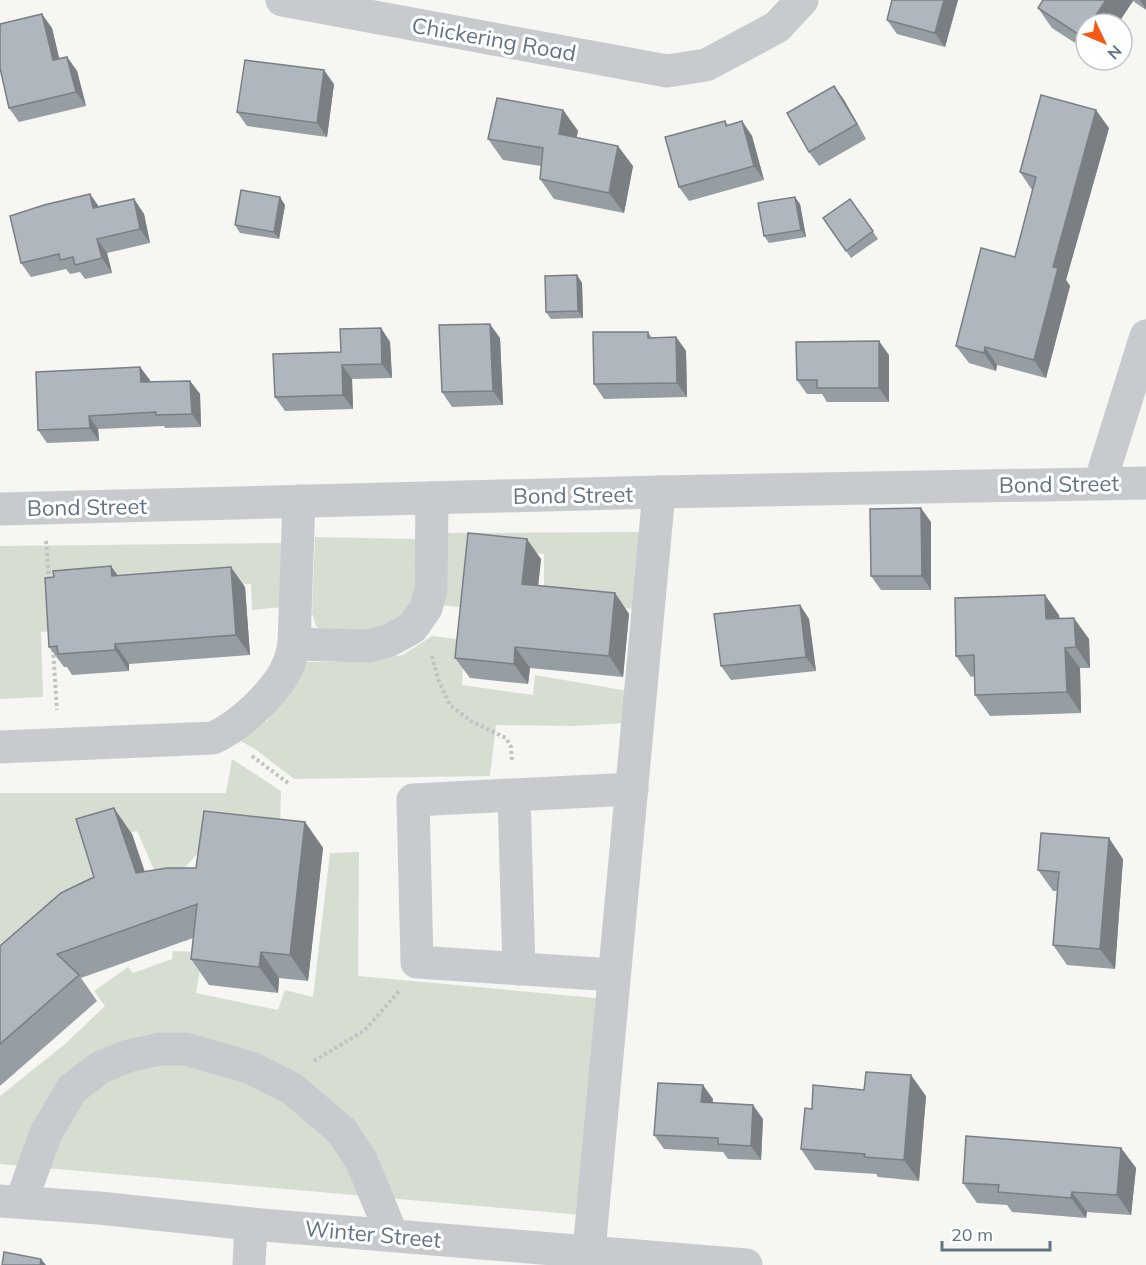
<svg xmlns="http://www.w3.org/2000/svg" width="1146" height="1265" font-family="Mulish,sans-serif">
  <rect width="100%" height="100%" fill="#f6f6f2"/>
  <!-- green -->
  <g fill="#d6ded2">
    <path d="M648 532 642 610 544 599V554L480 547 470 608 440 605 441 533Z"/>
    <path d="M315 537 416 539 414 593 407 610 387 629 329 633 316 626 312 613Z"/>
    <path d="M284 543 283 607 252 610 251 584 133 592 56 631 41 632 43 697 0 699V546Z"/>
    <path d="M432 636 464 640 462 685 533 695 535 675 628 691 625 723 574 726 496 725 490 776 294 779 255 749 237 739 267 721 290 692 306 662 368 661 403 655Z"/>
    <path d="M232 759 281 791 280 827 222 828 163 890 137 831 85 845 100 899 0 983V793H226Z"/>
    <path d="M359 852 358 976 606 999 581 1215 0 1164V1096L65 1044 105 1006 94 991 128 967 133 973 172 959 173 951 203 952 196 993 278 1010 285 990 313 997 330 853Z"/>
  </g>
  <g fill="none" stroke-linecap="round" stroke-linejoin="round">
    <!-- path -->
    <g stroke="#c0c2c4" stroke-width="4" stroke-dasharray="3 3" stroke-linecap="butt">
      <path d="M46 541 49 582"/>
      <path d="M53 649 57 710"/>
      <path d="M432 656 438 679 450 705 471 721 506 738 511 747 512 762"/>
      <path d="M252 756 288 783"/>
      <path d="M314 1061 365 1030 400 990"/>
    </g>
    <!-- minor -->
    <g stroke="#c8cbce" stroke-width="33">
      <path d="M282 0 667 71 706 65 777 27 802 0"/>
      <path d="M1100 483 1146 336"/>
      <path d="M0 509 659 492 1146 483"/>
      <path d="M294 644 368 646 388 641 412 628 426 608 431 589 432 498"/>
      <path d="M0 747 213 738C240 726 278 691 289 663 291 657 293 650 294 644L299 501"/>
      <path d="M514 795 519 969"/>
      <path d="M614 975 417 962 413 800 632 789"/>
      <path d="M0 1201 99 1208 251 1224 746 1265"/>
      <path d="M21 1202 46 1133 72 1089 101 1067 128 1056 160 1049H186L251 1068 291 1088 342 1131 362 1162 392 1235"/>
      <path d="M589 1251 659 492"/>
      <path d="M249 1265 251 1224"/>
    </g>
  </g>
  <!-- wall -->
  <g fill="#969da3">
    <path d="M892 0H958L945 47 897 34 887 20Z"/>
    <path d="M1043 0H1146V10L1133 1 1086 24V50L1052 28 1038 8Z"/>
    <path d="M52 28 59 59 67 57 77 71 86 106 19 122 9 108Z"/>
    <path d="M334 84 327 137 247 126 237 112Z"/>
    <path d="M834 86 844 100 866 139 819 166 809 152Z"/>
    <path d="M563 110 578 131 576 138 633 166 624 213 554 199 540 179 541 166 503 160 488 139Z"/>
    <path d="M725 121 728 125 742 121 752 136 764 180 689 201 679 187Z"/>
    <path d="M1109 128 1066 280 1070 286 1046 378 997 365 996 371 969 363 956 346 1015 257 1032 190 1020 172Z"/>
    <path d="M134 199 144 214 150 243 107 253 112 273 85 279 80 272 70 274 66 269 31 277 21 263 99 207Z"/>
    <path d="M850 199 878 239 851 258 823 218Z"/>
    <path d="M800 204 806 237 769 243 764 236Z"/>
    <path d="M285 205 279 239 240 233 235 225Z"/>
    <path d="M577 275 582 283 583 318 551 319 546 312Z"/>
    <path d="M381 328 390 342 392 378 352 379 353 409 285 411 275 397 341 352Z"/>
    <path d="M648 332 652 338 676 337 686 351 687 397 604 399 594 384Z"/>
    <path d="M500 338 503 405 452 407 442 392Z"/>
    <path d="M889 355V402H827L822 394H807L797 380Z"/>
    <path d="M140 367 150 381H190L200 394 201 427 165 428 164 426 98 429 99 441 47 443 38 430Z"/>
    <path d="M931 522V590H881L871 576Z"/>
    <path d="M541 559 538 586 615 593 629 614 623 677 530 668 528 684 470 678 455 658Z"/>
    <path d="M118 575 245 587 250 655 129 664V671L72 675 67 667H64L49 647 54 577Z"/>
    <path d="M800 605 809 619 816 671 731 680 721 666Z"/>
    <path d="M1059 615 1060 619 1089 639 1090 668H1080L1081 713 990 716 975 695V676L971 677 956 656Z"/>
    <path d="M305 822 323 848 308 981 279 978 278 993 209 985 191 959 193 938 81 978 97 1001 0 1086V946L94 877 132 834 145 872 196 868Z"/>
    <path d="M1123 859 1115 969 1067 965 1053 945 1057 891H1053L1038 870Z"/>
    <path d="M926 1096 919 1181 878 1177 876 1174 815 1170 801 1149 812 1109Z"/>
    <path d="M713 1099 712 1103 763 1119 761 1160 728 1159 723 1152 664 1149 654 1135Z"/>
    <path d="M1121 1148 1136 1168 1131 1215 1087 1212 1086 1218 1012 1212 1007 1205 977 1203 963 1183Z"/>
  </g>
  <!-- shaded-wall -->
  <g fill="#7a7f84">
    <path d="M944 0H958L945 47 935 33Z"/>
    <path d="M1106 0H1132L1133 1 1118 24H1090Z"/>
    <path d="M1140 0H1146V9Z"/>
    <path d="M42 14 52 28 63 74 53 60Z"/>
    <path d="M1086 29V43L1081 36Z"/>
    <path d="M67 57 77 71 86 106 76 92Z"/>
    <path d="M324 70 334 84 327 137 317 123Z"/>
    <path d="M834 86 844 100 866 139 857 124Z"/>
    <path d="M563 110 578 131 573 155 559 134Z"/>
    <path d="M1096 110 1109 128 1066 280 1070 286 1046 378 1034 360 1053 267Z"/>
    <path d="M742 121 752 136 764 180 754 166Z"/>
    <path d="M618 146 633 166 624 213 609 193Z"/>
    <path d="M90 194 100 208H93Z"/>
    <path d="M280 197 285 205 279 239 274 232Z"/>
    <path d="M795 197 800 204 806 237 801 230Z"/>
    <path d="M134 199 144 214 150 243 140 229Z"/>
    <path d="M97 239 107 253 112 273 102 258Z"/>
    <path d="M577 275 582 283 583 318 578 311Z"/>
    <path d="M490 324 500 338 503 405 493 391Z"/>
    <path d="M381 328 390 342 392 378 382 364Z"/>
    <path d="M676 337 686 351 687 397 677 383Z"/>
    <path d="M879 341 889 355V402L879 388Z"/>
    <path d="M985 347 997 365 996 371 984 353Z"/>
    <path d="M342 365 352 379 353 409 343 395Z"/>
    <path d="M140 367 150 380V395L141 382Z"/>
    <path d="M190 381 200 394 201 427 192 414Z"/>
    <path d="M89 416 98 429 99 441 90 428Z"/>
    <path d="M921 508 931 522V590L922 576Z"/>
    <path d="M527 539 541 559 536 605 522 584Z"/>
    <path d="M111 566 126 587 112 576Z"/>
    <path d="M231 567 245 587 250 655 236 635Z"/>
    <path d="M615 593 629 614 623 677 609 656Z"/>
    <path d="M1045 595 1059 615 1060 639 1046 619Z"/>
    <path d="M800 605 809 619 816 671 806 657Z"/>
    <path d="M1074 618 1089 639 1090 668 1076 647Z"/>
    <path d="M115 644 129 664V671L115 650Z"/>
    <path d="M515 647 530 668 528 684 514 664Z"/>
    <path d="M1065 648 1080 668 1081 713 1067 692Z"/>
    <path d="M114 808 132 834 154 900 136 873Z"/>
    <path d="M305 822 323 848 308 981 290 955Z"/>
    <path d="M1109 838 1123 859 1115 969 1100 949Z"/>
    <path d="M261 952 279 978 278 993 259 967Z"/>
    <path d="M911 1075 926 1096 919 1181 904 1160Z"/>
    <path d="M703 1085 713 1099 711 1117 701 1102Z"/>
    <path d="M753 1105 763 1119 761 1160 751 1146Z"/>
    <path d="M1121 1148 1136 1168 1131 1215 1117 1195Z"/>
    <path d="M1072 1192 1087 1212 1086 1218 1071 1198Z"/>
    <path d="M41 1259 46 1265H40Z"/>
  </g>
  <!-- building -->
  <g fill="#afb6bd" stroke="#7a7f84" stroke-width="1.5">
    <path d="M892 0H944L935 33 887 20Z"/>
    <path d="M1043 0H1106L1090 24H1086V29L1081 36 1038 8Z"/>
    <path d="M42 14 53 60 67 57 76 92 9 108 0 68V24Z"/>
    <path d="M245 60 324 70 317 123 237 112Z"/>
    <path d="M834 86 857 124 809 152 787 113Z"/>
    <path d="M1041 95 1096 110 1053 267 1058 268 1034 360 985 347 984 353 956 346 981 248 1015 257 1036 177 1020 172Z"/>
    <path d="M497 98 563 110 559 134 618 146 609 193 540 179 543 148 488 139Z"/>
    <path d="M725 121 726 126 742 121 754 166 679 187 665 137Z"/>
    <path d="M241 190 280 197 274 232 235 225Z"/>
    <path d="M90 194 93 208 134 199 140 229 97 239 102 258 75 265 73 257 60 260 59 254 21 263 10 216 44 205Z"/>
    <path d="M795 197 801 230 764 236 758 203Z"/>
    <path d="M850 199 873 231 846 251 823 218Z"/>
    <path d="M577 275 578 311 546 312 545 276Z"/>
    <path d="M490 324 493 391 442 392 439 325Z"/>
    <path d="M381 328 382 364 342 365 343 395 275 397 273 354 341 352 340 329Z"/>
    <path d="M593 332H648V338L676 337 677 383 594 384Z"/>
    <path d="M879 341V388H817V380H797L796 342Z"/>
    <path d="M140 367 141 382 190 381 192 414 156 415V412L89 416 90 428 38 430 36 372Z"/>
    <path d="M921 508 922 576H871L870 509Z"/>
    <path d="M468 533 527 539 522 584 615 593 609 656 515 647 514 664 455 658Z"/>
    <path d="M111 566 112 576 231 567 236 635 115 644V650L58 654 57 646 49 647 45 578 54 577 53 571Z"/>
    <path d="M1045 595 1046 619 1074 618 1076 647 1065 648 1067 692 975 695 974 655 956 656 955 598Z"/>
    <path d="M800 605 806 657 721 666 714 614Z"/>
    <path d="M114 808 136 873 167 868H196L204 811 305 822 290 955 261 952 259 967 191 959 197 904 57 954 79 975 0 1044V946L61 893 94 877 76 819Z"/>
    <path d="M1041 833 1109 838 1100 949 1053 945 1059 872 1038 870Z"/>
    <path d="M866 1072 911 1075 904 1160 864 1157 865 1154 801 1149 805 1108 812 1109 813 1085 864 1090Z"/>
    <path d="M658 1083 703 1085 701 1102 753 1105 751 1146 718 1144V1138L654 1135Z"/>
    <path d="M966 1136 1121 1148 1117 1195 1072 1192 1071 1198 998 1192 999 1185 963 1183Z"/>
    <path d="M4 1252 41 1259 40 1265H2Z"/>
  </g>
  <g text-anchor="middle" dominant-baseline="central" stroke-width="6" stroke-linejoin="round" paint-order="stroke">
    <!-- street labels -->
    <g font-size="22" fill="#627386" stroke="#fff">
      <text transform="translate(494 39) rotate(10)">Chickering Road</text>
      <text transform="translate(1059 484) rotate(-1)">Bond Street</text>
      <text transform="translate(573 495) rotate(-1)">Bond Street</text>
      <text transform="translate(87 507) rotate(-1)">Bond Street</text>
      <text transform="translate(373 1234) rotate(5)">Winter Street</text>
    </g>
  </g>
  <!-- north arrow -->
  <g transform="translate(1104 42) rotate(134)"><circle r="28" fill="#ffffff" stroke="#c0c7cf" stroke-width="1.5"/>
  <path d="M0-4.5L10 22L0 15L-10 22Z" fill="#f45b14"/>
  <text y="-9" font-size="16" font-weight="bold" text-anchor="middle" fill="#627386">N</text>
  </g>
  <!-- scale -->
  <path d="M942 1241v9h108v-9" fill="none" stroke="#627386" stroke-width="3"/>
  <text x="951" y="1241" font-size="18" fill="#627386" stroke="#ffffff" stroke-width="4.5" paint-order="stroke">20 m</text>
</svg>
